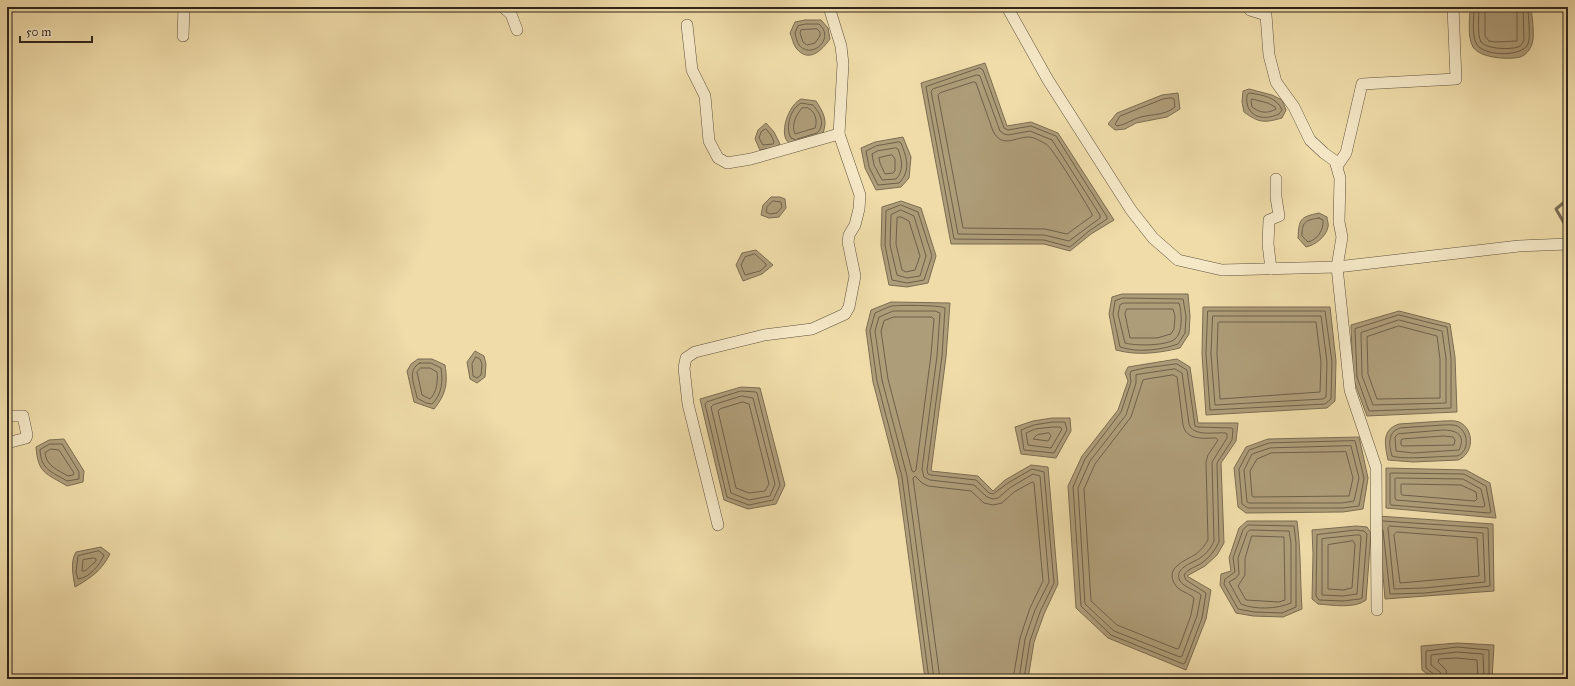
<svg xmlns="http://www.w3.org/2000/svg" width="1575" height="686" font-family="'IM FELL Great Primer',serif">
  <rect width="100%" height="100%" fill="#efdca9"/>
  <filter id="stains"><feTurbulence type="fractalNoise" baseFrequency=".005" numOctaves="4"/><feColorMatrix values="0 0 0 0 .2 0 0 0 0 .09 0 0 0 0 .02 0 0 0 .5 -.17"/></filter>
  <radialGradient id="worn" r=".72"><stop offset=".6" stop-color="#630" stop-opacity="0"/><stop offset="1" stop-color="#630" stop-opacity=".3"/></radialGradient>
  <!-- water -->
  <g fill="#ae9d79" stroke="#7b6d53">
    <path d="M1470 7H1531C1532 17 1535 36 1532 44 1530 50 1526 55 1520 57 1508 60 1480 58 1473 47 1467 36 1470 19 1470 7Z"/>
    <path d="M805 20H821L828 28 830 39C822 50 809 64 796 48 793 44 792 37 790 33L795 22Z"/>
    <path d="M985 63 1007 126 1031 122 1058 133 1114 220 1091 234 1070 251 1044 244H951L921 83Z"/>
    <path d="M1249 89 1272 95 1282 100 1286 110 1282 118C1264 123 1259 123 1244 112L1242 102 1243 91Z"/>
    <path d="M1178 93 1180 109 1167 117 1136 123 1125 129 1115 130 1108 124 1117 113 1162 95Z"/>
    <path d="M801 99 816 101C823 112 828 120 823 133 816 136 803 143 796 144 775 146 786 106 801 99Z"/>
    <path d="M766 123 774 132 780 144 776 147 760 150 755 139 758 130Z"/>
    <path d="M903 137 911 157 909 178 901 187 876 190 865 168 861 148 875 142Z"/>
    <path d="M771 197H780L785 199 786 208 779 217 769 218 761 215 763 205Z"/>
    <path d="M901 201 921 208 936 256 928 283 907 287 889 285 881 246 882 207Z"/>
    <path d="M1319 213 1327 217C1327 220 1329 224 1328 227 1326 237 1315 245 1306 247L1298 238C1299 219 1300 217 1319 213Z"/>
    <path d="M756 250 773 265 762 274 743 281 736 265 742 253Z"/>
    <path d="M1122 294H1188L1190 316 1189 334 1180 348C1159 353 1138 356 1116 350L1109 314 1112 297Z"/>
    <path d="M891 302 950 303 946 357 931 471 978 476 993 491 1005 480 1031 465 1048 467 1058 584 1044 614 1034 642 1028 679H925L898 478 873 382 866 330 871 310Z"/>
    <path d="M1203 307H1330L1336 361 1335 401 1327 408 1206 415 1202 354Z"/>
    <path d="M1399 311 1450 324 1455 357 1457 412 1367 416 1353 378 1351 325Z"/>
    <path d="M475 351 484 356 486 364 485 377 477 383 470 379 467 362Z"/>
    <path d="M418 359H432L445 365C448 384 446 394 434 409L414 402 407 371 411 364Z"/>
    <path d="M1177 359 1190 367 1198 423H1238L1236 441 1221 463 1224 543 1217 555 1205 566 1187 576 1211 590 1206 619 1186 670 1108 638 1076 608 1068 486 1082 456 1118 410 1128 381 1125 373 1128 367Z"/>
    <path d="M741 387 760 388 785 485 776 504 748 509 724 500 700 399Z"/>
    <path d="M1052 418H1070L1071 431 1056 458 1021 454 1015 427 1033 421Z"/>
    <path d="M1443 421C1448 421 1455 420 1459 422 1475 429 1474 454 1458 460L1413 462 1388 460C1385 445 1381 430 1399 424Z"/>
    <path d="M1359 437 1368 478 1363 509 1343 512 1246 513 1238 507 1234 468 1246 447 1268 439Z"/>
    <path d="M64 439 84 471 83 482 67 486C46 473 38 474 36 447L49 440Z"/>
    <path d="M1386 468 1466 470 1490 483 1496 518 1386 508Z"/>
    <path d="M1378 516 1493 524 1494 591 1385 599Z"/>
    <path d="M1247 521H1297C1301 550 1300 579 1302 609L1283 617 1253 616 1236 613 1220 585 1221 574 1231 571 1229 558 1239 528Z"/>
    <path d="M1356 526 1367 527 1371 533 1366 600C1355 609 1332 605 1318 604L1312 599 1313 554 1312 530Z"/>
    <path d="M101 547 110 554C101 571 92 577 75 587 73 575 70 562 76 552Z"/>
    <path d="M1457 643 1494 645 1492 679H1434L1422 670 1421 646Z"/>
  </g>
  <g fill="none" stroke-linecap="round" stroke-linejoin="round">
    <!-- shore -->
    <g stroke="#6e604a" stroke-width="1">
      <path d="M1474 7C1474 17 1471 39 1478 46 1487 56 1522 57 1528 44 1531 35 1528 17 1528 7"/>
      <path d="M1479 7C1479 15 1477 35 1481 42 1486 49 1510 50 1518 47 1521 46 1522 44 1524 40L1523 7"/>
      <path d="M1485 7V36L1489 41 1496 42 1517 41V7"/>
      <path d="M806 24H819C836 39 811 60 799 45 797 42 796 37 795 33L798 26Z"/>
      <path d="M817 29 820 32V36L815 43 807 45 803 42 800 33 801 30Z"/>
      <path d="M980 68 983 70 1004 128 1008 130 1031 126 1056 136 1107 217V219L1089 231 1070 247 1044 240 954 239 926 87Z"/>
      <path d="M977 75 980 76 1000 131 1004 134 1008 135 1030 131 1052 140 1100 215V218L1069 241 1044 235 958 234 931 91 933 89Z"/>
      <path d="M974 82 976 83 993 131C1002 149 1015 137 1029 137 1034 137 1042 142 1046 144 1052 147 1086 203 1092 214V216L1067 234 1045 229 963 228 938 95 940 93Z"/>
      <path d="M1250 93C1262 95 1277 97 1282 110L1279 114C1262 122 1244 116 1247 95Z"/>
      <path d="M1172 98 1174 99 1175 107C1163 117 1149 113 1135 119 1128 122 1124 125 1117 126L1115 124 1120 116 1163 99Z"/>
      <path d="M1252 99 1268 103 1275 107 1276 109C1267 114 1260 113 1252 107L1251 101Z"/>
      <path d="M808 108C815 111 818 121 815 128L795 134C791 125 796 115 802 108Z"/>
      <path d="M766 129 771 135 774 142 773 144 763 145 759 138 761 132Z"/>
      <path d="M796 140 791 138C785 128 790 109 801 103L813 105C820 113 826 124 817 133L797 139"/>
      <path d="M899 142 901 143C907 158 911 171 899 183L878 185 869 167 866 151 876 146Z"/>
      <path d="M896 148 898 149C902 159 904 171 896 179L882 180 874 165 872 154 877 151Z"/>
      <path d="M892 155 895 159V171L893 173 885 174 880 163 879 158Z"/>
      <path d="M773 201 781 202 782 207 777 213 770 214 766 212 767 207Z"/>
      <path d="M901 205 918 212 932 256 924 280 907 283 892 280 885 245 886 211Z"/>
      <path d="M901 210 914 216 926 256 920 276 907 278 897 275 890 245 891 215Z"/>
      <path d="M898 217H901L909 221 920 256 915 270 906 272 902 270 896 244 897 219Z"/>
      <path d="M1319 218 1323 220C1324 230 1317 240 1308 242L1302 236C1302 222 1305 220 1319 218Z"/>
      <path d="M755 254 766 264V266L760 271 745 275 741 265 745 257Z"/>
      <path d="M1123 298 1183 299 1186 316 1185 333 1178 344C1161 350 1138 353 1120 347L1113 314 1115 301Z"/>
      <path d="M1124 303H1179C1182 312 1183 333 1175 339 1167 346 1135 346 1125 343L1118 314 1120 305Z"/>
      <path d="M1127 309H1173L1175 316 1174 329 1171 334 1157 338H1130L1125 314Z"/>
      <path d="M1208 311H1325L1332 362 1331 399 1325 404 1210 410 1206 354Z"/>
      <path d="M1399 315 1447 327 1451 358V408L1369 411 1357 377 1355 329Z"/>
      <path d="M1213 316H1321L1327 362 1326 397 1323 399 1215 405 1211 354Z"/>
      <path d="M894 317H932L934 319 931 355 916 470 914 472 912 471 888 379 881 331 884 321Z"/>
      <path d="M1399 320 1442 331 1446 358V403L1373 405 1362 376 1361 333Z"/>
      <path d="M1219 322H1316L1321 362 1320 392 1220 399 1217 354 1218 323Z"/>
      <path d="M1399 326 1437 336 1440 359V398L1377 399 1368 374 1367 337Z"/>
      <path d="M476 357 480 359 482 364 481 375 477 378 473 376 472 364Z"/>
      <path d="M420 363H431L441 368C443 382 442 394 432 404L426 403 417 398C415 385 406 370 420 363Z"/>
      <path d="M1177 364 1187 370 1195 426 1198 427 1232 428 1233 429 1232 440 1217 463 1219 542C1215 550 1210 557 1203 562 1197 567 1188 568 1184 575L1186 580 1206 593 1202 618 1185 663 1183 664 1111 635 1081 606 1073 487 1085 459 1121 412 1131 382 1130 374 1131 371 1145 368Z"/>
      <path d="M421 368H430L437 372C438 381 437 392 430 399L422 395 417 372Z"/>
      <path d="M1175 369 1182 373 1189 424C1193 437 1214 432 1226 433L1227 434V438L1212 462 1214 541C1211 548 1207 553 1200 558 1193 563 1173 568 1180 581 1185 588 1196 590 1201 595L1197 616 1182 656 1180 657 1114 631 1085 604 1078 488 1090 461 1126 415 1136 383V375Z"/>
      <path d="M1173 375 1177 377 1183 425C1187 441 1203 438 1216 438L1218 440 1208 455 1206 462 1208 540C1205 545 1201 550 1196 554 1185 561 1163 568 1176 586 1181 592 1189 593 1194 598L1191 615 1179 648 1177 649 1117 625 1091 601 1084 489 1095 464 1131 417 1143 380Z"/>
      <path d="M741 391 756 392 757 393 780 485 773 500 749 505 727 497 705 404 707 402Z"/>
      <path d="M742 396 753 398 775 484 770 496 749 500 731 493 711 407 713 405Z"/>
      <path d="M743 402 749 404 769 484 765 491 749 493 736 488 718 411 720 409Z"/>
      <path d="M1053 422H1065L1067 430 1054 453 1024 450 1021 430 1034 425Z"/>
      <path d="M1443 425C1448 425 1455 424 1459 427 1469 434 1469 452 1457 456 1443 456 1402 460 1392 456 1389 445 1387 432 1400 428Z"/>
      <path d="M1053 427H1060L1062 429 1051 448 1028 445 1026 433 1035 429Z"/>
      <path d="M1443 430C1457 430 1466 435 1459 450L1413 453 1396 451 1395 437 1398 434Z"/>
      <path d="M1049 433 1051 436 1048 441 1033 439 1037 435Z"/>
      <path d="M1444 436 1453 437 1455 440 1454 445 1403 446 1401 445V440L1403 439Z"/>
      <path d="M1355 441 1364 478 1359 506 1343 508H1248L1242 504 1239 469 1249 450 1269 443Z"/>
      <path d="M50 444H62L79 472V479L67 481C52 472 41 470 40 450Z"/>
      <path d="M1351 446 1359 478 1354 501 1342 503H1249L1247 502 1244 470 1252 454 1270 448Z"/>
      <path d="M51 449 59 450 74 473 73 475 68 476C58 470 46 466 45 453Z"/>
      <path d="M1346 452 1353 478 1349 496 1254 497 1252 496 1250 471 1257 459 1271 453Z"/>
      <path d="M1391 473 1464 474 1486 486 1491 512 1489 513 1391 505 1390 503V474Z"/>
      <path d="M1396 478 1463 479 1481 489 1485 506 1482 507 1396 500 1395 498V479Z"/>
      <path d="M1402 484 1461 485 1476 492 1477 499 1475 501 1402 495 1401 493V485Z"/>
      <path d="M1383 521 1488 528 1490 586 1425 593 1390 594 1383 530"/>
      <path d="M1248 525 1294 526 1296 543V607L1282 613 1254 612 1238 609 1224 584 1225 579 1235 572 1233 558 1243 530Z"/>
      <path d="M1390 526 1483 533 1485 582 1424 588 1394 589 1388 528Z"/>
      <path d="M1250 530 1289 531 1291 543V603C1277 609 1255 610 1241 604L1229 582 1236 578 1239 574 1238 558 1247 533Z"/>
      <path d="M1356 530 1364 531 1367 534 1362 598 1360 599 1343 601 1319 600 1316 596 1317 535Z"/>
      <path d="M1397 532 1477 538 1479 576 1400 583 1394 535Z"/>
      <path d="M1356 535H1360L1361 537 1357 594 1343 596 1322 595V539Z"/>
      <path d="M1252 536 1284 537 1285 600 1279 602 1246 600 1238 586 1245 575V559Z"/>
      <path d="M1353 541 1355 544 1352 588 1343 590 1328 589V545Z"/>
      <path d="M99 551 104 555C100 565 89 578 78 579L76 572 78 556Z"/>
      <path d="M94 558 96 559V561L85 571H82L83 560Z"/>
      <path d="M929 679 902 477 877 381 870 331 875 313C880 311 887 307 892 306 900 305 940 305 945 308L942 356 927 470 928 474 931 475 976 480 989 493 993 494 1008 483 1032 469 1044 472 1054 583 1040 612 1030 641 1024 679"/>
      <path d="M934 679 907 476 882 380 875 331 879 317 893 311H935L940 313 937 356 922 469 924 477 930 480 974 485 987 497 993 499 998 498 1011 487 1033 474 1040 476 1049 582 1035 610 1025 639 1019 679"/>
      <path d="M940 679 913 478 915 476 922 483 928 486 971 491 984 503 993 505 1002 503 1014 492 1032 482 1034 483 1043 581 1030 608 1020 638 1013 679"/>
      <path d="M1437 679 1435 675 1426 668V651L1457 647 1489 650V679"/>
      <path d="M1442 679 1440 672 1431 665V655L1457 652 1483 654 1484 679"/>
      <path d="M1448 679 1446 670 1438 662 1439 659 1457 658 1477 660 1478 679"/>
    </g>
    <!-- stream -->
    <path stroke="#7b6d53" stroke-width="3" d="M1564 223 1556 209 1568 199"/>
    <defs>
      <g id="minor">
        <path d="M503 7 511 14 517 30"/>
        <path d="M1007 7 1048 80 1131 210 1153 238 1178 260 1222 270 1337 267 1519 246 1568 244"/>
        <path d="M1250 10 1266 15 1269 55 1276 82 1294 107 1310 140 1324 153 1335 161 1340 178 1339 222 1342 237 1337 267 1350 390 1376 467 1377 610"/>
        <path d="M687 25 692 70 705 96 709 141 718 158 727 163 751 159 839 134"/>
        <path d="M183 36 184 7"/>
        <path d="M1337 166 1346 153 1362 84 1456 79 1453 7"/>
        <path d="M1271 269 1268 244 1269 220 1279 216 1276 197V179"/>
        <path d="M7 416H23L27 435 26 438 7 443"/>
        <path d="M718 525 688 404 684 368 686 358 695 352 764 335 812 329 845 314 849 307 855 276 848 242 849 235 855 225 859 209 860 195 839 134 843 64 841 46 829 7"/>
      </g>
    </defs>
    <!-- minor casing -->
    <use href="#minor" stroke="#5f523e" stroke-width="12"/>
    <!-- minor -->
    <use href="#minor" stroke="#f5e8c7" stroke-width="11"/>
  </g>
  <!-- margin -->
  <rect width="1575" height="686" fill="none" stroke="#efdca9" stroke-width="24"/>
  <rect x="8" y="8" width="1559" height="670" fill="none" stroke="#2f241b" stroke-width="2"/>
  <rect x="12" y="12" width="1551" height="662" fill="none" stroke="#2f241b"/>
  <!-- scale -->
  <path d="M20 36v6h72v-6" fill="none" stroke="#2f241b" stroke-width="2"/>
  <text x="26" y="36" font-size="12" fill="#2f241b" stroke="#f5e8c7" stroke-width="3" paint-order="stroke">50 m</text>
  <rect width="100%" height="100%" filter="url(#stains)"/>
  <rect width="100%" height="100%" fill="url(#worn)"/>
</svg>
